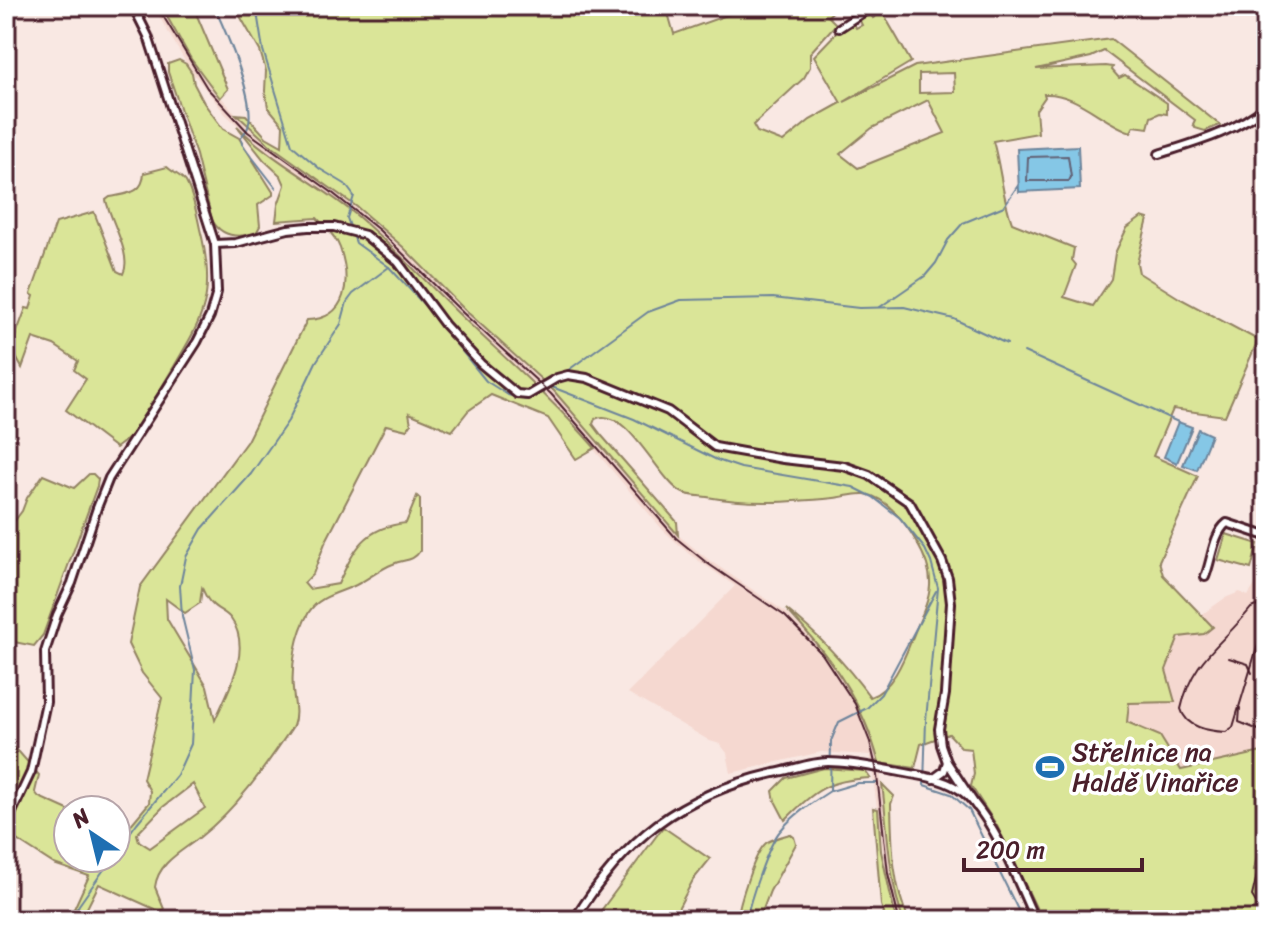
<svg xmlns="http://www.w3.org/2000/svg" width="1272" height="926" font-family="Sriracha,sans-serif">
  <rect width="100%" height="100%" fill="#f9e8e3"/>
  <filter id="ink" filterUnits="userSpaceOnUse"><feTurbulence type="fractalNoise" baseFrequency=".0125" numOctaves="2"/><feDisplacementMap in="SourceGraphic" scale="16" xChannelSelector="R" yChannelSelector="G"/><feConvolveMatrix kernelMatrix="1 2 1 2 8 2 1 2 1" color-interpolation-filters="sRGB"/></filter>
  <g filter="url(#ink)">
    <!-- built -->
    <g fill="#f5d8d0">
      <path d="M153 6H161L210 85 251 130 332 188 382 228 466 311 554 391 678 535 709 560 787 613 825 652 858 703 873 741 880 767 891 872 903 920H896L888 890 870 755 821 752 731 773 727 753 720 744 710 741 628 693 735 586 689 554 663 530 548 396 461 316 398 252 346 207 266 151 225 114 189 68Z"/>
      <path d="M1266 567V762L1225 761 1181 770 1160 736 1127 722 1129 702 1163 669 1180 630 1225 598 1240 592 1248 596Z"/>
    </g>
    <!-- green -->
    <g fill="#dae598" stroke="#928262" stroke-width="2" fill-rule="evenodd">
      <path d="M161 6H193L228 89 220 98 191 59Z"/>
      <path d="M237 6H666L674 34 752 6H839L828 16 836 24 810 53V67L804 78 753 125 757 132 783 142 810 120 841 103 814 56 840 29 852 22 856 28 862 25 859 19 870 13 873 18 879 14 877 9 880 8 911 62 844 102 915 66 1111 39 1220 125 1205 131 1195 128 1193 124 1195 120 1104 51 1091 57 1036 69 1106 66 1113 67 1112 70 1119 78 1125 75 1167 103V114L1160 113 1151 117 1148 128 1134 126 1131 132C1101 122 1076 92 1044 94L1045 97 1036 110 1038 133 993 141C1001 169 1002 196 1012 223L1074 248 1072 260 1076 265 1064 297 1093 306 1111 279 1115 253 1127 228 1142 217 1148 219 1137 263 1139 273 1179 298 1258 340 1225 416 1173 409 1153 456 1198 476 1159 561 1163 575 1213 627 1204 634 1179 637 1166 670 1175 702 1129 703 1127 722 1160 736 1181 770 1266 751V815L1254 870 1266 869V920H1042L997 826 971 786 974 774 971 749 962 748 949 734 921 744 915 768 879 763C863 701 830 656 786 609 819 635 845 663 870 697 894 689 905 656 914 634 930 596 939 581 917 543 907 525 887 497 865 494 855 493 844 497 834 498 791 502 750 505 707 497 700 496 690 496 683 493 658 481 627 404 595 419L593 424 602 436 677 522 678 535 554 391 466 311 403 247 357 207 270 145 236 114 246 115 266 137 282 146 283 125 268 107 265 91 266 71 260 51 236 9ZM954 73 955 92 919 93V74ZM928 100 945 133 858 168 840 154 872 128Z"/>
      <path d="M179 60 186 64 192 73 194 84 204 103 223 129 239 138 273 192V195L258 205 260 226 256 233C239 238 222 238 212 220L196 155 168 72V64Z"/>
      <path d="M237 126C272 161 317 183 355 214 392 245 425 281 460 315 506 359 553 400 595 448L576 459 548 418 491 395 468 411 452 431 409 413 411 424 407 430 386 425 325 543 313 574 304 583 309 589 338 584C354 550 364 527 406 523L417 496 420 499V551C413 562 404 559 393 564 380 569 368 579 356 585 339 593 319 596 309 612 296 634 291 665 293 690 294 703 298 713 293 726 265 767 239 806 200 837 183 851 158 862 155 887L164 909 161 912 99 884 81 920H56L60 915 73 911 89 876 54 864 12 837 6 845V741L19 752 39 775 35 792 39 797 68 810V858H116V835L129 827 149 803 150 791 143 779 162 698 142 673 128 644 140 587 247 441 307 320C348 319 351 281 340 248 336 236 325 227 317 218L276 221 278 205 285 185 281 176 264 160ZM202 588C204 592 207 600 211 603 217 610 226 612 231 619 253 649 228 691 215 720L207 686 167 619 166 599 185 613 200 603ZM193 784 205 808 150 848 139 841 137 834 163 807Z"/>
      <path d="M167 167C172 172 182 176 186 182 193 195 197 214 200 229 219 303 199 323 163 385 151 406 136 435 116 448L66 410 86 379 74 370 78 361 54 345 33 338 22 368 11 348 26 308 30 309 34 296 31 294 56 223 94 212 117 271 123 274C133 256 110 220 106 200L110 197C128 193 143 194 144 173Z"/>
      <path d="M89 474H93L98 479 97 486 43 635 34 646 9 641 12 690 6 698V532L22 511 27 498 43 475 74 488Z"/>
      <path d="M1226 534 1258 544 1251 569 1218 560Z"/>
      <path d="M824 768 865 771 870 778C826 780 815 791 785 820L775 801 773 791 786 778Z"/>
      <path d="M882 784 894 796 891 804C892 843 892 884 909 920H903C888 875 888 830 882 784Z"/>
      <path d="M873 808 878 809 881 851 896 920H886L881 905Z"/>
      <path d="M663 827 710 859 693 880 672 920H612L600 912Z"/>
      <path d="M790 834 794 837 796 844 770 891 759 920H737C739 904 754 853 766 843 771 839 783 836 790 834Z"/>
    </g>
    <!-- water -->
    <g fill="#85c7e6" stroke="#6d849b" stroke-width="2">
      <path d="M1078 146 1080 189 1019 192 1017 149Z"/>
      <path d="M1178 422 1192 427 1177 463 1164 457Z"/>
      <path d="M1198 429 1211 435 1197 470 1183 465Z"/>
    </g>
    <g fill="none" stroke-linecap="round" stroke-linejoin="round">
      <!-- shore -->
      <path stroke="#626276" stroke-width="2" d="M1068 156 1071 177 1069 181H1027L1028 157Z"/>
      <!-- stream -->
      <g stroke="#6d849b" stroke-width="2">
        <path d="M214 6C225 30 257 102 248 127 247 131 243 134 241 137L242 144 276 188"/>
        <path d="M256 6 263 50 292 145 320 169 345 184 354 196 347 218 351 229"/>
        <path d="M389 267 428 309 486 381 508 395 526 400 552 387 634 419 717 460 741 468 853 487 873 497 900 518 925 549 931 562 938 588 926 720 924 785 951 794 969 810 1023 920"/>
        <path d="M880 307 925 276 936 263 948 240 963 223 1004 206 1019 184"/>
        <path d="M1024 352 1178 422"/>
        <path d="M563 374 648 312 681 300 773 298 859 308 904 307 954 319 1007 344"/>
        <path d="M831 791 858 783H877"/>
        <path d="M116 852 137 823 177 775 191 744 195 670 182 616 180 586 186 557 202 529 251 474 288 421 316 362 341 324 347 302 353 294 389 267 356 243 353 235"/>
        <path d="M71 920 79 905 112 858"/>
        <path d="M746 920C750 900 768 845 780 831 793 815 813 802 830 791L831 741 839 722 867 708 881 694 936 591"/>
        <path d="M1044 920 1050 918 1053 920"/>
      </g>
      <defs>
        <g id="minor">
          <path d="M839 28 865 11 863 6"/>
          <path d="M1159 154C1197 142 1235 132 1266 106"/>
          <path d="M215 244 236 243 288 229 308 227H334L365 235 398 262 445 325 481 364 517 394 528 395 557 378 568 375 587 378 668 411 715 447 783 459 844 466 869 475 910 503 942 561 948 578 951 603 945 694 939 729 941 745 947 762 976 806"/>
          <path d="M1205 577C1212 560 1213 534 1227 523L1266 536"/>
          <path d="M933 779 944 771 947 762"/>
          <path d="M6 825 31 772 46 702 45 652 57 615 72 583 97 508 109 478 197 342 210 316 217 292 215 244 148 36 133 6"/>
          <path d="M574 920C625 838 679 795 774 773 791 770 811 762 828 762 850 762 873 767 895 771 918 776 945 777 964 793 994 818 1018 883 1035 920"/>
        </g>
      </defs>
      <!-- minor casing -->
      <use href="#minor" stroke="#4a1f2b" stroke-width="12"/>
      <!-- minor -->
      <use href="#minor" stroke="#fff" stroke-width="6"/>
      <!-- rail -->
      <g stroke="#4a1f2b" stroke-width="2">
        <path d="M157 6 207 88 248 132 330 191 379 230 463 313 551 394 676 538 707 563 785 616 822 654 855 704 870 742 876 767 888 873 899 920"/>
        <path d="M1266 610 1256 606 1251 608C1222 645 1192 658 1181 709 1186 728 1209 731 1226 732L1233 727 1266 618"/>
        <path d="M1229 658 1248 664 1252 673"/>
        <path d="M1240 708 1239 722 1266 733"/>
        <path d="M1266 838 1252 896 1257 904H1266"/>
      </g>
    </g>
  </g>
  <!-- icons -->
  <defs>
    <symbol id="stadium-bare" viewBox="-9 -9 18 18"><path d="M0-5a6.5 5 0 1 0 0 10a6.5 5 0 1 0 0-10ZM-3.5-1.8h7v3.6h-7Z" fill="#1f6fb2" stroke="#fff" stroke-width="2.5" paint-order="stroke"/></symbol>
  </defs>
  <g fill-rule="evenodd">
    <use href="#stadium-bare" x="1030" y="747" width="40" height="40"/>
  </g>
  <g text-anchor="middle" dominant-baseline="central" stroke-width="7" stroke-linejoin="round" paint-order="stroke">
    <!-- poi labels -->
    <g font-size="26" fill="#4a1f2b" stroke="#fff" text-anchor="start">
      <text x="1072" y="752">Střelnice na<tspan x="1072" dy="30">Haldě Vinařice</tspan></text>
    </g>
  </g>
  <!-- margin -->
  <rect width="1272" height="926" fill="none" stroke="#fff" stroke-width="32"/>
  <rect x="16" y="16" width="1240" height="894" fill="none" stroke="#4a1f2b" stroke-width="3" filter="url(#ink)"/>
  <!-- north arrow -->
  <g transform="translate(92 834) rotate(325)"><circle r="38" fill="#ffffff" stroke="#b7a5aa" stroke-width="2"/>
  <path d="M0-6L14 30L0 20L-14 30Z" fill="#1f6fb2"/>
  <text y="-12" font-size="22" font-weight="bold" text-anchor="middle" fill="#4a1f2b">N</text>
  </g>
  <!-- scale -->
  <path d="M964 858v12h178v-12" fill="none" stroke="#4a1f2b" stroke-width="4"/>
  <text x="976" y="858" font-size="24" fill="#4a1f2b" stroke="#ffffff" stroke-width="6" paint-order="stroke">200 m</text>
</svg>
